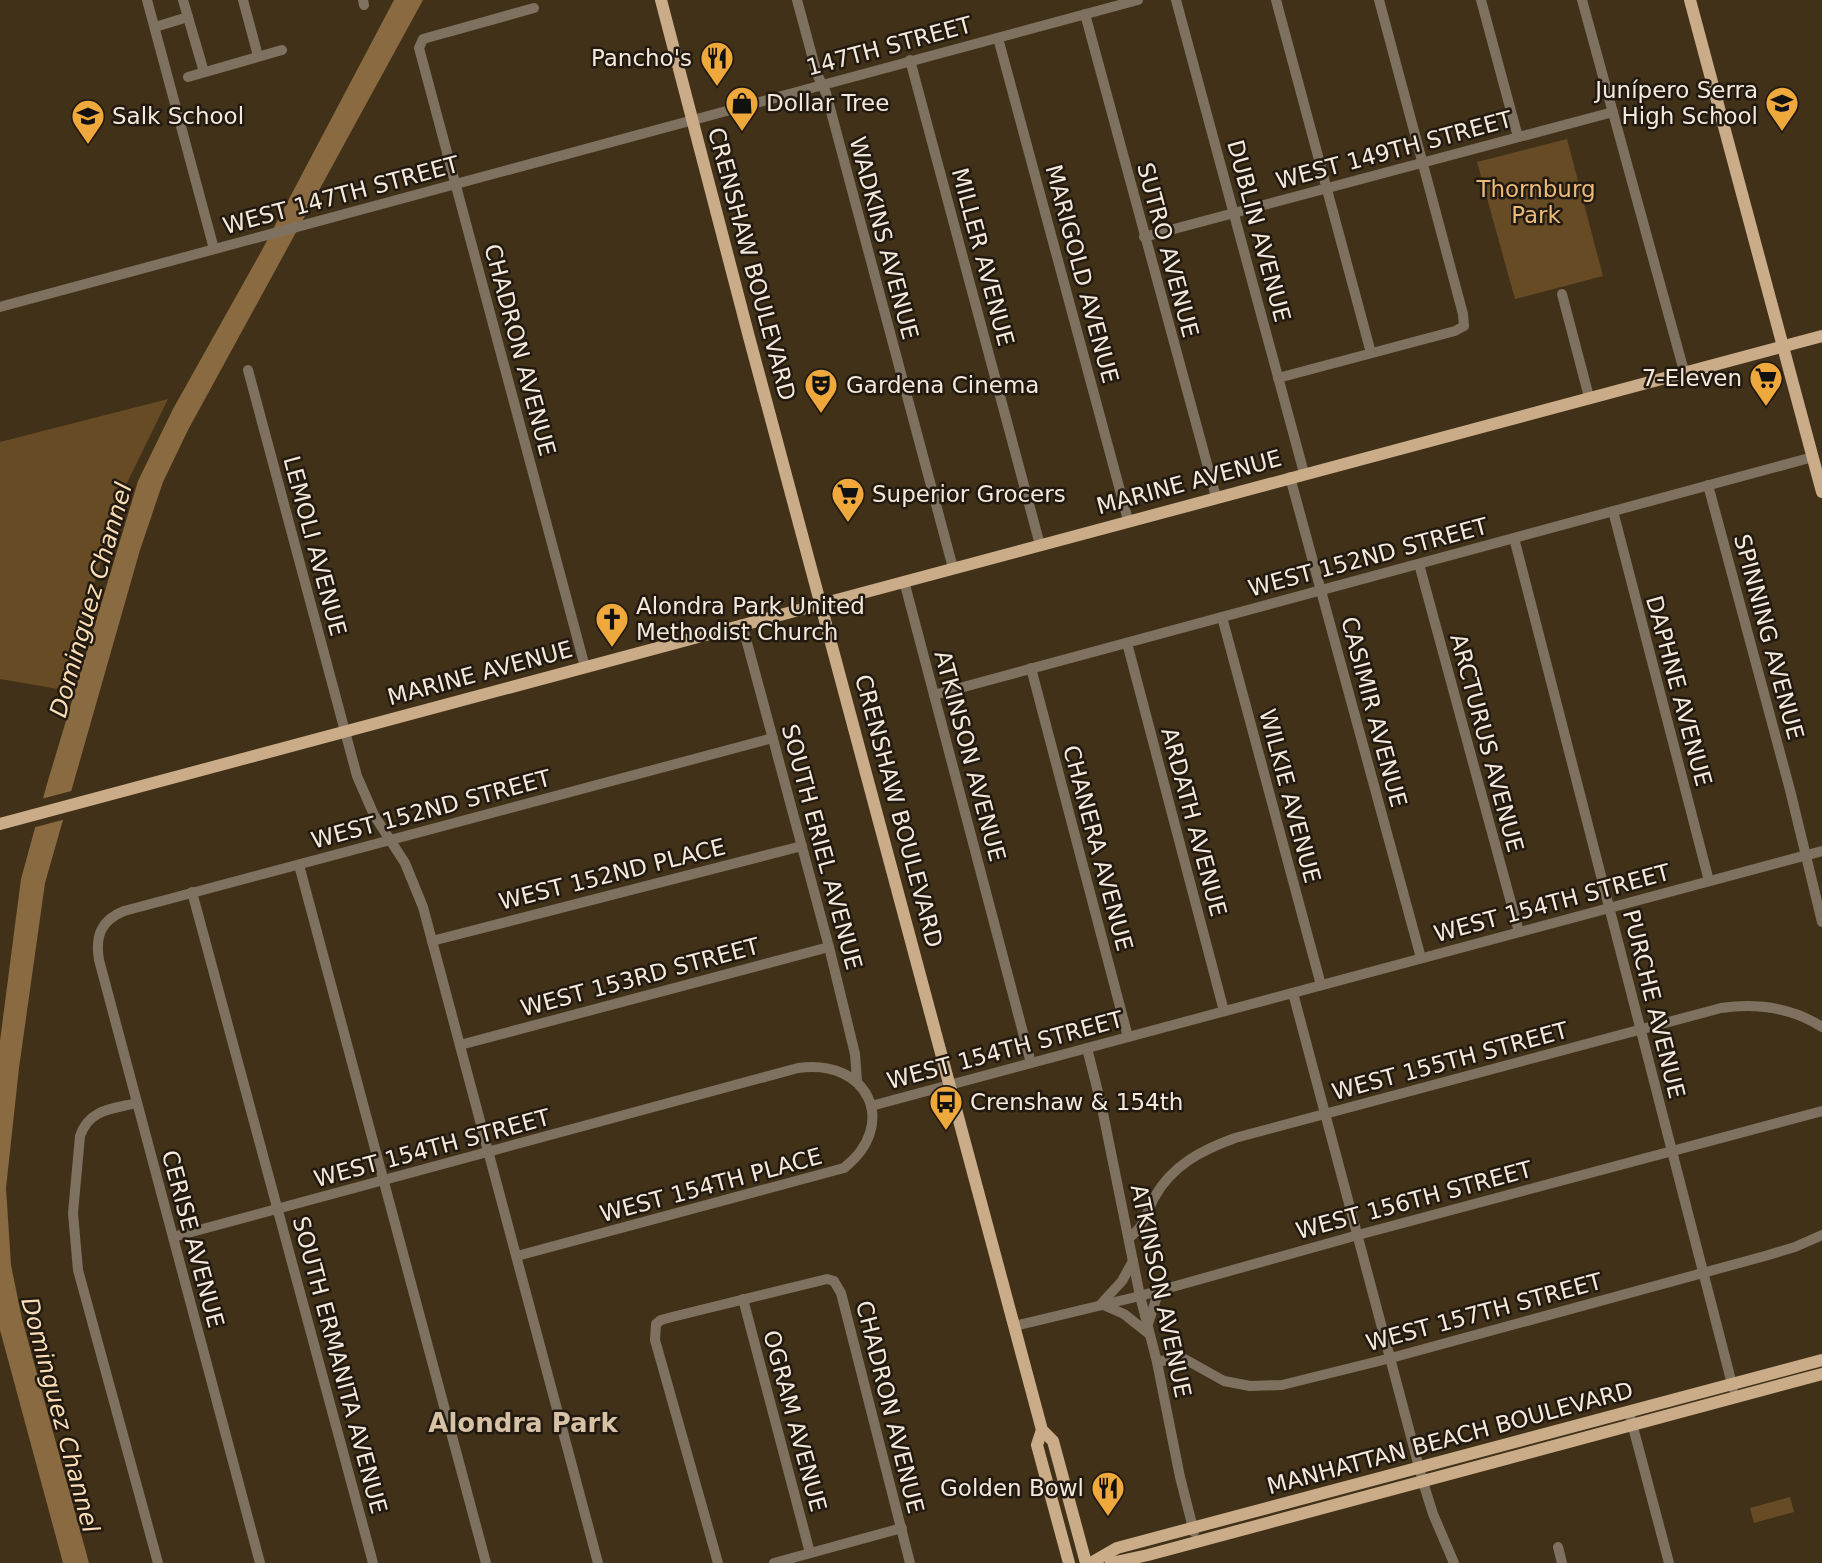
<svg xmlns="http://www.w3.org/2000/svg" width="1822" height="1563" font-family="'DejaVu Sans',sans-serif">
  <rect width="100%" height="100%" fill="#423119"/>
  <!-- green -->
  <g fill="#664b25">
    <path d="M1567 139 1603 276 1515 299 1477 162Z"/>
    <path d="M168 399 125 487 81 625 64 690 0 679V442Z"/>
    <path d="M1790 1497 1794 1512 1754 1523 1750 1508Z"/>
  </g>
  <!-- water -->
  <path fill="#8a6a40" d="M394 0H423L188 430 163 482 140 550 45 883 19 1068 6 1188 11 1265 22 1319 89 1563H63L0 1330V1041L21 879 47 784 138 481 173 409 262 250Z"/>
  <!-- pier -->
  <path fill="#423119" d="M75 790 66 819 32 828 41 799Z"/>
  <g fill="none" stroke-linecap="round" stroke-linejoin="round">
    <!-- minor -->
    <g stroke="#7f715f" stroke-width="10">
      <path d="M147 0 214 249"/>
      <path d="M183 0 204 72"/>
      <path d="M243 0 258 56"/>
      <path d="M363 0 364 5"/>
      <path d="M797 0 817 74 826 93 953 568"/>
      <path d="M1176 0 1304 473"/>
      <path d="M1276 0 1371 353"/>
      <path d="M1481 0 1518 137"/>
      <path d="M1582 0 1684 371"/>
      <path d="M534 8 423 39 419 48 585 667"/>
      <path d="M1085 14 1216 497"/>
      <path d="M155 27 188 17"/>
      <path d="M998 38 1128 520"/>
      <path d="M910 60 1040 545"/>
      <path d="M188 77 282 50"/>
      <path d="M1144 237 1613 112"/>
      <path d="M1562 294 1589 397"/>
      <path d="M0 307 1138 0"/>
      <path d="M248 370 357 776 374 815 405 863 423 907 598 1563"/>
      <path d="M1278 378 1455 331 1464 326 1463 314 1379 0"/>
      <path d="M1290 477 1421 958"/>
      <path d="M1708 485 1790 790 1822 922"/>
      <path d="M1613 511 1709 881"/>
      <path d="M1514 538 1733 1388"/>
      <path d="M1419 564 1519 932"/>
      <path d="M904 581 1031 1063"/>
      <path d="M1222 617 1321 985"/>
      <path d="M742 624 829 947 855 1054 857 1081"/>
      <path d="M1127 643 1224 1011"/>
      <path d="M1031 668 1128 1037"/>
      <path d="M934 695 1813 457"/>
      <path d="M299 865 486 1563"/>
      <path d="M192 892 373 1563"/>
      <path d="M432 941 802 846"/>
      <path d="M1293 993 1423 1482 1433 1514 1454 1563"/>
      <path d="M460 1045 829 947"/>
      <path d="M1087 1048 1102 1108 1140 1296 1157 1362 1180 1477 1194 1532"/>
      <path d="M137 1103C112 1109 89 1109 80 1136L73 1213 78 1270 158 1563"/>
      <path d="M871 1106 1822 851"/>
      <path d="M173 1237 798 1068C869 1058 899 1125 844 1168L517 1256"/>
      <path d="M1129 1238C1147 1223 1144 1218 1154 1198 1172 1165 1202 1150 1235 1138L1721 1008C1757 1003 1791 1007 1822 1027"/>
      <path d="M1133 1261 1122 1281 1101 1304 1124 1314 1148 1333"/>
      <path d="M743 1299 810 1553"/>
      <path d="M1148 1324 1157 1296 1163 1291"/>
      <path d="M1015 1326 1140 1296 1358 1235 1822 1111"/>
      <path d="M1157 1362 1181 1357 1224 1381 1250 1386 1282 1385 1391 1358 1765 1256 1795 1247 1822 1235"/>
      <path d="M1629 1412 1669 1563"/>
      <path d="M1558 1547 1562 1563"/>
      <path d="M260 1563 99 960C95 936 101 920 124 911L773 738"/>
      <path d="M718 1563 655 1340 656 1324 661 1320 672 1317 827 1279 834 1281 841 1293 910 1563"/>
      <path d="M774 1563 902 1528"/>
    </g>
    <!-- major -->
    <g stroke="#caad88" stroke-width="12">
      <path d="M661 0 749 337 1042 1430 1053 1441 1086 1563"/>
      <path d="M1690 0 1822 492"/>
      <path d="M0 824 1822 336"/>
      <path d="M1042 1430 1037 1445 1069 1563"/>
      <path d="M1091 1563 1117 1548 1822 1360"/>
      <path d="M1111 1563 1148 1555 1822 1374"/>
    </g>
  </g>
  <!-- icons -->
  <defs>
    <symbol id="restaurant-pin" viewBox="-11 -11 22 30"><path d="M0 17L-7.5 6A9.5 9.5 0 1 1 7.5 6Z" fill="#eea83c" stroke="#221a10"/><path d="M-5-6h1v4h1v-4h1v4h1v-4h1v5L-1.5 .5V6h-2V.5L-5-1ZM5-6V6H3V1.5H1.5Q1.5-4 5-6Z" fill="#111"/></symbol>
    <symbol id="shop-pin" viewBox="-11 -11 22 30"><path d="M0 17L-7.5 6A9.5 9.5 0 1 1 7.5 6Z" fill="#eea83c" stroke="#221a10"/><path d="M-5-2.5h2.3a2.7 3.5 0 0 1 5.4 0H5L5.5 6h-11ZM-1.5-2.5h3a1.5 2.3 0 0 0-3 0Z" fill="#111"/></symbol>
    <symbol id="school-pin" viewBox="-11 -11 22 30"><path d="M0 17L-7.5 6A9.5 9.5 0 1 1 7.5 6Z" fill="#eea83c" stroke="#221a10"/><path d="M0-5L7-2L0 1L-7-2ZM-4 1L0 2.5L4 1V4Q0 6-4 4Z" fill="#111"/></symbol>
    <symbol id="supermarket-pin" viewBox="-11 -11 22 30"><path d="M0 17L-7.5 6A9.5 9.5 0 1 1 7.5 6Z" fill="#eea83c" stroke="#221a10"/><path d="M-6-5.5h2.5l.6 2H6L4.5 2H-2.5L-4.4-4H-6ZM-1.5 3.2a1.3 1.3 0 1 0 .1 0ZM3 3.2a1.3 1.3 0 1 0 .1 0Z" fill="#111"/></symbol>
    <symbol id="theatre-pin" viewBox="-11 -11 22 30"><path d="M0 17L-7.5 6A9.5 9.5 0 1 1 7.5 6Z" fill="#eea83c" stroke="#221a10"/><path d="M-5-5.5Q0-4 5-5.5V0Q5 5 0 6Q-5 5-5 0ZM-3.3-2.5H-1v1.5H-3.3ZM1-2.5H3.3v1.5H1ZM-2.8 1Q0 5.5 2.8 1Z" fill="#111"/></symbol>
    <symbol id="church-pin" viewBox="-11 -11 22 30"><path d="M0 17L-7.5 6A9.5 9.5 0 1 1 7.5 6Z" fill="#eea83c" stroke="#221a10"/><path d="M-1.2-6h2.4v3.5h3.3v2.4h-3.3V6h-2.4V-.1h-3.3v-2.4h3.3Z" fill="#111"/></symbol>
    <symbol id="bus-pin" viewBox="-11 -11 22 30"><path d="M0 17L-7.5 6A9.5 9.5 0 1 1 7.5 6Z" fill="#eea83c" stroke="#221a10"/><path d="M-5-6H5V4H4V6H2V4H-2V6H-4V4H-5ZM-3.5-4V0h7V-4ZM-3.5 1.2v1.5H-2V1.2ZM2 1.2v1.5H3.5V1.2Z" fill="#111"/></symbol>
  </defs>
  <g fill-rule="evenodd">
    <use href="#restaurant-pin" x="698" y="39" width="38" height="52"/>
    <use href="#shop-pin" x="723" y="84" width="38" height="52"/>
    <use href="#school-pin" x="1763" y="84" width="38" height="52"/>
    <use href="#school-pin" x="69" y="97" width="38" height="52"/>
    <use href="#supermarket-pin" x="1747" y="359" width="38" height="52"/>
    <use href="#theatre-pin" x="802" y="366" width="38" height="52"/>
    <use href="#supermarket-pin" x="829" y="475" width="38" height="52"/>
    <use href="#church-pin" x="593" y="600" width="38" height="52"/>
    <use href="#bus-pin" x="927" y="1083" width="38" height="52"/>
    <use href="#restaurant-pin" x="1089" y="1469" width="38" height="52"/>
  </g>
  <g text-anchor="middle" dominant-baseline="central" stroke-width="5" stroke-linejoin="round" paint-order="stroke">
    <!-- street labels -->
    <g font-size="23" fill="#f4e9db" stroke="#221a10">
      <text transform="translate(889 46) rotate(-15)">147TH STREET</text>
      <text transform="translate(1394 150) rotate(-15)">WEST 149TH STREET</text>
      <text transform="translate(341 195) rotate(-15)">WEST 147TH STREET</text>
      <text transform="translate(1259 231) rotate(75)">DUBLIN AVENUE</text>
      <text transform="translate(884 238) rotate(75)">WADKINS AVENUE</text>
      <text transform="translate(1168 250) rotate(75)">SUTRO AVENUE</text>
      <text transform="translate(983 257) rotate(75)">MILLER AVENUE</text>
      <text transform="translate(752 264) rotate(75)">CRENSHAW BOULEVARD</text>
      <text transform="translate(1082 274) rotate(75)">MARIGOLD AVENUE</text>
      <text transform="translate(520 350) rotate(75)">CHADRON AVENUE</text>
      <text transform="translate(1189 482) rotate(-15)">MARINE AVENUE</text>
      <text transform="translate(315 546) rotate(75)">LEMOLI AVENUE</text>
      <text transform="translate(1368 557) rotate(-15)">WEST 152ND STREET</text>
      <text transform="translate(1769 637) rotate(75)">SPINNING AVENUE</text>
      <text transform="translate(480 673) rotate(-15)">MARINE AVENUE</text>
      <text transform="translate(1679 691) rotate(75)">DAPHNE AVENUE</text>
      <text transform="translate(1374 712) rotate(75)">CASIMIR AVENUE</text>
      <text transform="translate(1487 743) rotate(75)">ARCTURUS AVENUE</text>
      <text transform="translate(970 756) rotate(75)">ATKINSON AVENUE</text>
      <text transform="translate(1290 796) rotate(75)">WILKIE AVENUE</text>
      <text transform="translate(431 809) rotate(-15)">WEST 152ND STREET</text>
      <text transform="translate(899 811) rotate(75)">CRENSHAW BOULEVARD</text>
      <text transform="translate(1194 822) rotate(75)">ARDATH AVENUE</text>
      <text transform="translate(822 847) rotate(75)">SOUTH ERIEL AVENUE</text>
      <text transform="translate(1098 848) rotate(75)">CHANERA AVENUE</text>
      <text transform="translate(612 874) rotate(-14)">WEST 152ND PLACE</text>
      <text transform="translate(1552 903) rotate(-15)">WEST 154TH STREET</text>
      <text transform="translate(640 977) rotate(-15)">WEST 153RD STREET</text>
      <text transform="translate(1654 1004) rotate(76)">PURCHE AVENUE</text>
      <text transform="translate(1005 1050) rotate(-15)">WEST 154TH STREET</text>
      <text transform="translate(1450 1061) rotate(-15)">WEST 155TH STREET</text>
      <text transform="translate(432 1148) rotate(-15)">WEST 154TH STREET</text>
      <text transform="translate(711 1185) rotate(-15)">WEST 154TH PLACE</text>
      <text transform="translate(1414 1200) rotate(-15)">WEST 156TH STREET</text>
      <text transform="translate(193 1239) rotate(75)">CERISE AVENUE</text>
      <text transform="translate(1161 1291) rotate(78)">ATKINSON AVENUE</text>
      <text transform="translate(1484 1312) rotate(-15)">WEST 157TH STREET</text>
      <text transform="translate(340 1365) rotate(75)">SOUTH ERMANITA AVENUE</text>
      <text transform="translate(890 1407) rotate(76)">CHADRON AVENUE</text>
      <text transform="translate(795 1421) rotate(75)">OGRAM AVENUE</text>
      <text transform="translate(1450 1438) rotate(-15)">MANHATTAN BEACH BOULEVARD</text>
    </g>
    <!-- poi labels -->
    <g font-size="23" fill="#f4e9db" stroke="#221a10" text-anchor="start">
      <text x="692" y="58" text-anchor="end">Pancho's</text>
      <text x="1758" y="90" text-anchor="end">Junípero Serra<tspan x="1758" dy="26">High School</tspan></text>
      <text x="766" y="103">Dollar Tree</text>
      <text x="112" y="116">Salk School</text>
      <text x="1742" y="378" text-anchor="end">7-Eleven</text>
      <text x="846" y="385">Gardena Cinema</text>
      <text x="872" y="494">Superior Grocers</text>
      <text x="636" y="606">Alondra Park United<tspan x="636" dy="26">Methodist Church</tspan></text>
      <text x="970" y="1102">Crenshaw &amp; 154th</text>
      <text x="1084" y="1488" text-anchor="end">Golden Bowl</text>
    </g>
    <!-- park labels -->
    <g font-size="23" fill="#ecba78" stroke="#221a10">
      <text x="1536" y="189">Thornburg<tspan x="1536" dy="26">Park</tspan></text>
    </g>
    <!-- water labels -->
    <g font-size="24" font-style="italic" fill="#fbddb6" stroke="#221a10">
      <text transform="translate(91 600) rotate(-74)">Dominguez Channel</text>
      <text transform="translate(60 1415) rotate(75)">Dominguez Channel</text>
    </g>
    <!-- quarter labels -->
    <g font-size="26" font-weight="bold" fill="#d7c2a6" stroke="#221a10">
      <text x="523" y="1423">Alondra Park</text>
    </g>
  </g>
</svg>
